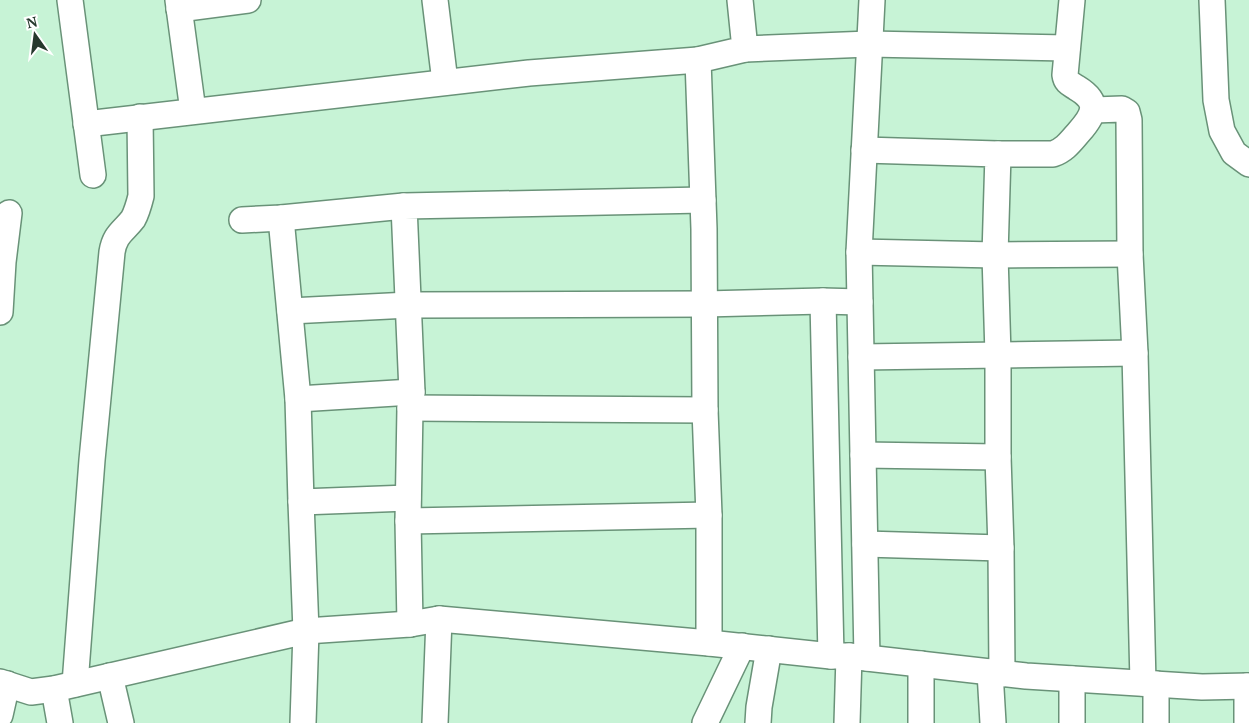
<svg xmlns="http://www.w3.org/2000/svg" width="1249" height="723" font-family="'PT Serif',serif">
  <rect width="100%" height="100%" fill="#c7f3d6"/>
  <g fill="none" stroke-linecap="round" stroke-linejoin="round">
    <defs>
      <g id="minor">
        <path d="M70 0 93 175"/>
        <path d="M178 0 193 111"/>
        <path d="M435 0 445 82"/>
        <path d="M1212 0 1216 100 1222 131 1234 153 1249 164"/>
        <path d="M179 9 248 0"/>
        <path d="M745 49 869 44 1067 48"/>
        <path d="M1094 110 1122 109 1127 112 1129 120 1130 254 1135 353 1143 683"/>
        <path d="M86 124 529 73 698 60"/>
        <path d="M864 150 998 154 995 255 998 355V457L1001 548 1002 674"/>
        <path d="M998 154H1053C1065 150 1071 141 1079 132 1095 114 1100 102 1077 88 1071 84 1066 83 1065 75L1072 0"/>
        <path d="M281 218 298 399 301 502 306 631 303 723"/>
        <path d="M242 220 281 218 404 206"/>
        <path d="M859 252 995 255 1130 254"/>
        <path d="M823 301 831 656"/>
        <path d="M290 311 409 305 705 304 823 301 860 302"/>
        <path d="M0 312 3 262 9 213"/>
        <path d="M861 357 1135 353"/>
        <path d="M298 399 412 392"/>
        <path d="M410 408 705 410"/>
        <path d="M863 455 998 457"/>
        <path d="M301 502 408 498"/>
        <path d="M408 521 709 515"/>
        <path d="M865 544 1001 548"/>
        <path d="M410 624 408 521 410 408 412 392 404 206 703 200"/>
        <path d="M709 643V515L705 410 704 229 698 60 745 49 740 0"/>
        <path d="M867 658 859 252 872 0"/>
        <path d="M990 672 993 723"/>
        <path d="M110 676 121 723"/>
        <path d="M1072 679V723"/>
        <path d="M0 682 31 692 54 689 306 631 410 624 439 619 709 643 831 656H849L1026 676 1202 687 1249 686"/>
        <path d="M75 684 92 460 112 252C115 234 123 232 133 219 137 212 139 204 141 196L140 117"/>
        <path d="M54 689 60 723"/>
        <path d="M0 715 7 684"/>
        <path d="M435 723 439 619"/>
        <path d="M705 723 742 646"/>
        <path d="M758 723 759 707 769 649"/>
        <path d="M847 723 849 656"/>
        <path d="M921 723V664"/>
        <path d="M1156 723V684"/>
        <path d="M1247 723V686"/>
      </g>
    </defs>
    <!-- minor casing -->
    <use href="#minor" stroke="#699278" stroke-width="28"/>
    <!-- minor -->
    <use href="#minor" stroke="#fff" stroke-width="25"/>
  </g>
  <!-- north arrow -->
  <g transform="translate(35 35) rotate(346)" stroke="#ffffff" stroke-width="4" paint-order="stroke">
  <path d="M0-4L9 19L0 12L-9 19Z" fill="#26382d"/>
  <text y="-8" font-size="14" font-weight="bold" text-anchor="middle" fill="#26382d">N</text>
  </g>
</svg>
